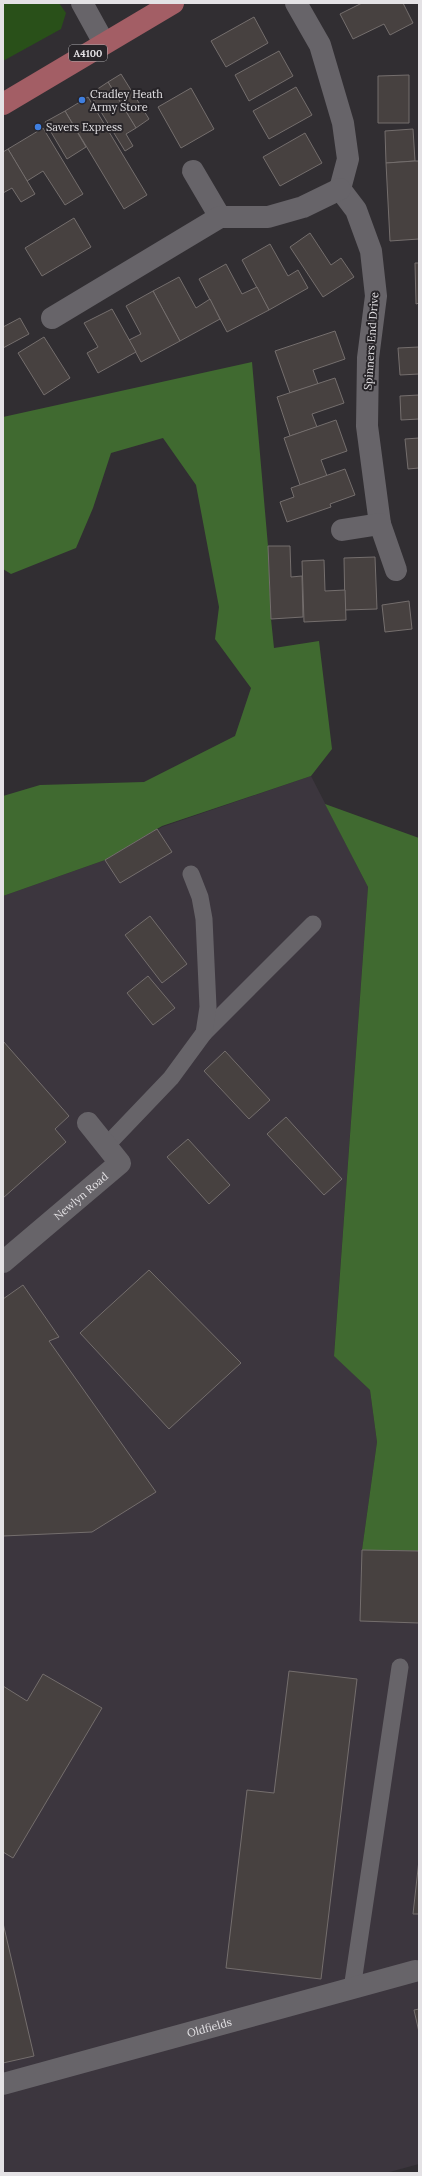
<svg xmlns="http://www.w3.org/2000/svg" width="422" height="2176" font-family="Lora,serif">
  <rect width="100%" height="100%" fill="#312e32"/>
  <!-- built -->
  <path fill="#3c363e" d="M311 776 368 887 334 1355 370 1390 377 1442 362 1550 419 1551V2164L386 2173H3V896L105 860 162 827Z"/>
  <!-- green -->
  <path fill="#295019" d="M3 3H59L66 13 61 29 3 61Z"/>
  <!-- forest -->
  <g fill="#406a30">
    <path d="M252 362 268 546 271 619 274 648 319 641 332 749 311 776 162 826 105 860 3 896V796L40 785 144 782 235 736 251 688 215 639 219 607 196 485 163 438 111 453 93 508 76 548 11 574 3 569V417Z"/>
    <path d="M325 804 419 838V1551L362 1550 377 1442 370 1390 334 1356 368 887Z"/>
  </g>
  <!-- building -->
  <g fill="#474140" stroke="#746e6d">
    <path d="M362 3H403L413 23 390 35 384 24 353 39 340 14Z"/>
    <path d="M254 17 268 43 226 67 211 41Z"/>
    <path d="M279 51 293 76 249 101 235 75Z"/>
    <path d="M121 74 149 119 136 128 108 82Z"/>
    <path d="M409 75V123H378V76Z"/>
    <path d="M108 82 136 128 126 134 133 146 125 151 90 94Z"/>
    <path d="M296 87 312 115 269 139 253 111Z"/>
    <path d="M191 88 214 129 181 148 158 107Z"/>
    <path d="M88 97 147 195 124 209 65 111Z"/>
    <path d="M65 111 86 147 67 159 45 122Z"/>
    <path d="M43 128 83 194 65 205 43 171 27 181 8 149Z"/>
    <path d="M413 129 415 161 386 163 385 131Z"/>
    <path d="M305 133 322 163 280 186 263 157Z"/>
    <path d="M8 149 35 194 21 202 12 188 3 193V152Z"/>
    <path d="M415 161H419V239L390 241 386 163Z"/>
    <path d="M74 218 91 247 42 276 25 248Z"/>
    <path d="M310 233 331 265 341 258 354 277 323 297 290 247Z"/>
    <path d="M270 244 288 276 298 270 308 288 269 310 242 260Z"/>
    <path d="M415 263H419V303L416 304Z"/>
    <path d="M226 264 242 294 257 287 269 310 227 332 199 279Z"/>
    <path d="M179 277 196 308 210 299 220 319 180 341 153 291Z"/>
    <path d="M153 291 180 341 141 362 129 340 141 334 126 306Z"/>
    <path d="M112 309 136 352 98 373 87 353 98 347 84 323Z"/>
    <path d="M20 318 29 334 3 348V327Z"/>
    <path d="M335 331 345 359 313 370 318 384 290 393 275 351Z"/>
    <path d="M44 337 70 378 44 395 18 353Z"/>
    <path d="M419 347V374L400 375 398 348Z"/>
    <path d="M335 378 344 403 312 414 317 427 290 436 277 397Z"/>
    <path d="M419 395V419L401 420 400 396Z"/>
    <path d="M336 420 347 451 321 460 327 476 300 485 284 438Z"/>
    <path d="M419 438V468L408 469 405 439Z"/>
    <path d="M345 469 355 495 330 504 331 507 287 522 280 502 294 497 291 488Z"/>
    <path d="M268 546H290L291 577 302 576 303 617 271 619Z"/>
    <path d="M375 557 377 609 345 610 344 558Z"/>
    <path d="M324 560 325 591 345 590 346 620 304 622 302 561Z"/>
    <path d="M409 601 412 629 385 632 382 605Z"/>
    <path d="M157 829 172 852 120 883 105 860Z"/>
    <path d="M150 916 187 964 162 983 125 935Z"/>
    <path d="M148 976 175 1008 153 1025 127 993Z"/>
    <path d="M3 1041 69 1116 55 1129 66 1142 3 1198Z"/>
    <path d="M225 1051 270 1100 249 1119 204 1071Z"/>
    <path d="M286 1117 342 1179 324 1195 267 1134Z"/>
    <path d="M188 1139 230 1185 209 1204 167 1157Z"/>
    <path d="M149 1270 241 1363 169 1429 80 1333Z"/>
    <path d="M23 1285 59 1337 49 1341 156 1492 92 1532 3 1536V1299Z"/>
    <path d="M362 1550 419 1551V1623L360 1621Z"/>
    <path d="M289 1671 357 1679 321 1979 226 1968 247 1790 274 1793Z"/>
    <path d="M43 1674 102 1708 13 1858 3 1852V1686L27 1701Z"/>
    <path d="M419 1860V1914H413Z"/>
    <path d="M3 1923 34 2056 3 2063Z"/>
    <path d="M419 2009V2032L414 2010Z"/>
  </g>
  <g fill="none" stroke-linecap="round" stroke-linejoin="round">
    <!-- lane -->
    <g stroke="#676469" stroke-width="17">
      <path d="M204 1033 313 924"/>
      <path d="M106 1146 171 1078 204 1033 208 1007 204 919 200 897 191 874"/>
      <path d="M352 1989 400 1667"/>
    </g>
    <!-- street -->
    <g stroke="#676469" stroke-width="22">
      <path d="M82 3 104 43"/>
      <path d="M296 3 320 45 343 123 348 159 340 189 356 210 371 251 376 296 368 358 367 426 380 524"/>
      <path d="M193 171 220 217"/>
      <path d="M52 318 220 217H268L303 207 340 189"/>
      <path d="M342 530 380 524 396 570"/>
      <path id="s1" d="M3 1262 120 1163 88 1123"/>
      <path id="s2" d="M3 2084 415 1971"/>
    </g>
    <!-- primary -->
    <path stroke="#a35e65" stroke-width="22" d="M3 104 173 3"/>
  </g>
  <!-- markers -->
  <g fill="#3f7fe0" stroke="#272428" stroke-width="1.5">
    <circle cx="82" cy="100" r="4"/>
    <circle cx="38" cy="127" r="4"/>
  </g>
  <g text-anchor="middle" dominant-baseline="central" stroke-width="4" stroke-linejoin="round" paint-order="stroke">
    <!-- shield labels -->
    <rect fill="#272428" stroke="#aba9ac" stroke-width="1" x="69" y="45" width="38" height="16" rx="3"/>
    <g font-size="10" font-weight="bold" fill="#e4e2e5">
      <text x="88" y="53">A4100</text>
    </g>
    <!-- poi labels -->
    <g font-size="11" fill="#e4e2e5" stroke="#272428" text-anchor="start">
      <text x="90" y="94">Cradley Heath<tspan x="90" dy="13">Army Store</tspan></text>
      <text x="46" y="127">Savers Express</text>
    </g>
    <!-- street labels -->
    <g font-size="11" fill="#e4e2e5" stroke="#272428">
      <text transform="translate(371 341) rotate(-86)">Spinners End Drive</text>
      <text stroke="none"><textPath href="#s1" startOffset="102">Newlyn Road</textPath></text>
      <text stroke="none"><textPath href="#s2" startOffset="214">Oldfields</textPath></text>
    </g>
  </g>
  <!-- border -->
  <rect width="422" height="2176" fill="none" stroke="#e4e2e5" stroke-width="8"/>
</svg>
